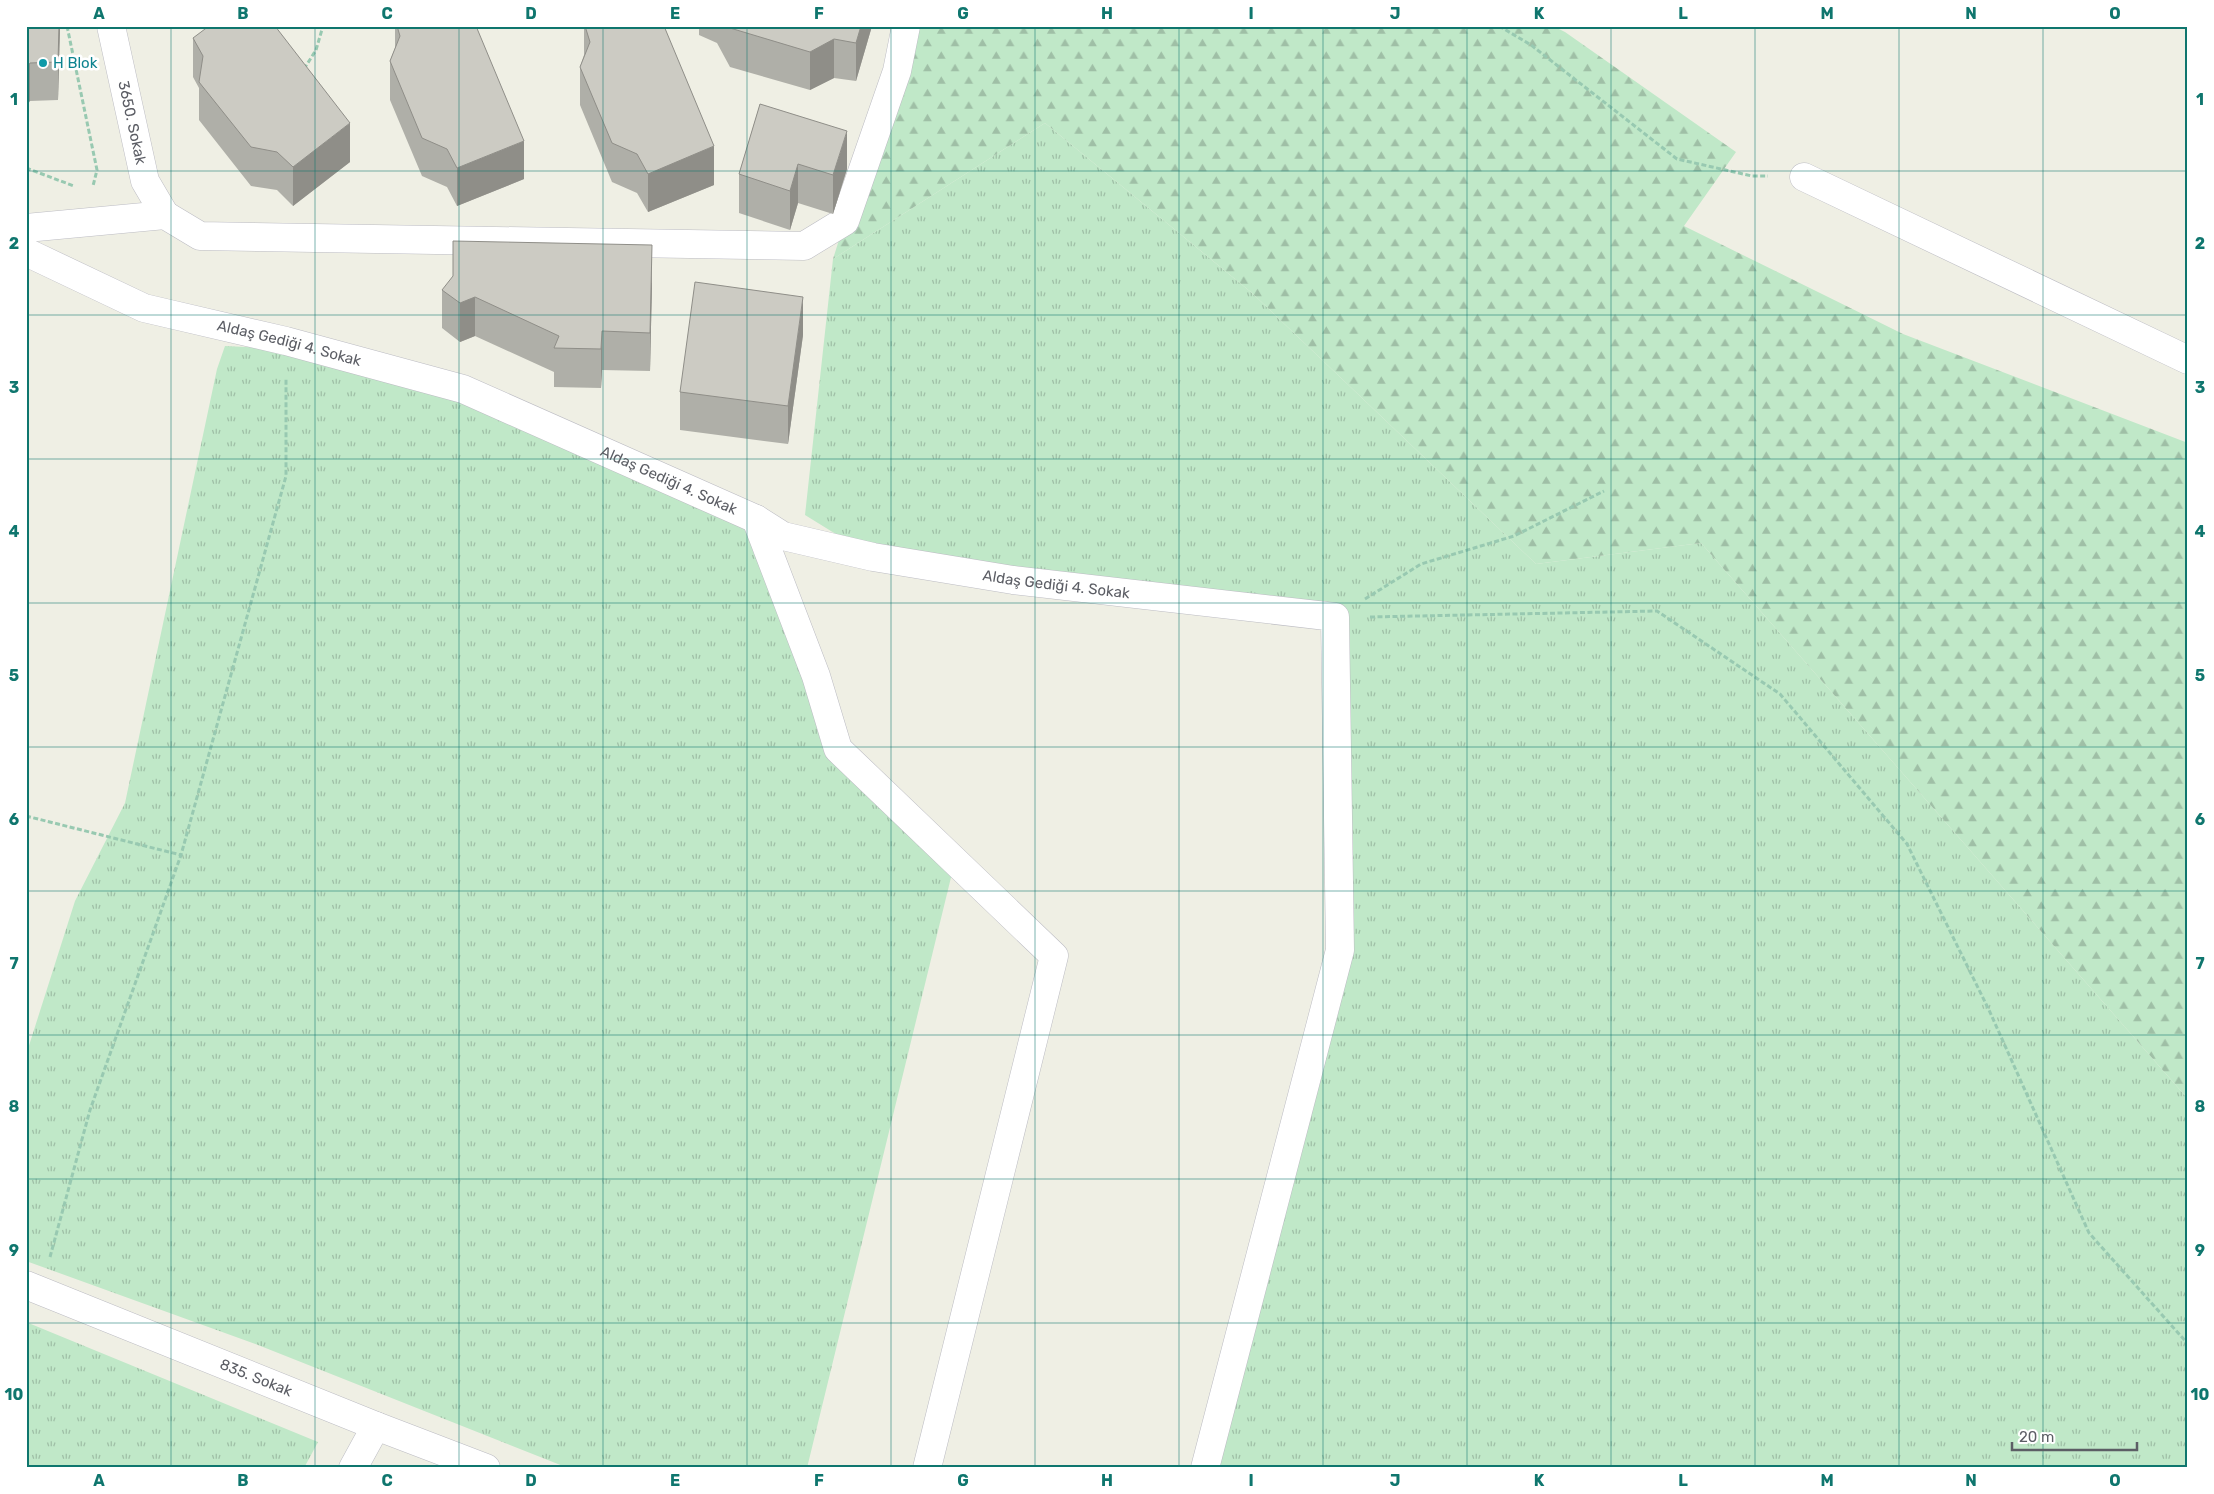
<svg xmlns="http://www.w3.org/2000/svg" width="2214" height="1494" font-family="Rubik,sans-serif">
  <defs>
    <pattern id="grass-tufts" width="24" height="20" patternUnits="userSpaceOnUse" patternTransform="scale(1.25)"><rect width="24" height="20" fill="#c0e8c8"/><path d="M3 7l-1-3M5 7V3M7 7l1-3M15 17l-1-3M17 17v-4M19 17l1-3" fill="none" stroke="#9fbfa6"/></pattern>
    <pattern id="forest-firs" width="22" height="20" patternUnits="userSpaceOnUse" patternTransform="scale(1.25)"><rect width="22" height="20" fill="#c0e8c8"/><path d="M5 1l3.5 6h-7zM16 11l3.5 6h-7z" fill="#9fbfa6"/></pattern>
  </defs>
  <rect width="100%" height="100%" fill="#efefe4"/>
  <!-- grass -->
  <g fill="url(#grass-tufts)">
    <path d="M1045 123 1252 293 1536 564 1701 543 2188 1099V1468H1205L1340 950 1335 618 873 557 805 515 833 259Z"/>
    <path d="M225 346 323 351 463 389 756 519 838 749 955 861 807 1468H568L258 1345 26 1261V1055L75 901 125 803 217 369Z"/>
    <path d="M26 1322 318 1442 304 1468H26Z"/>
  </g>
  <!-- forest -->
  <path fill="url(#forest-firs)" d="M906 26H1553L1565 32 1736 152 1684 226 1903 334 2188 443V1099L1701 543 1536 564 1252 293 1045 123 833 259Z"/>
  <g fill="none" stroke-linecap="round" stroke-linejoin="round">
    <defs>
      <g id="minor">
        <path id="s1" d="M111 26 145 181 165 215"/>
        <path d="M1804 177 2188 360"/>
        <path d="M26 228 165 215 200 236 804 246 845 221 897 71 906 26"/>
        <path id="s2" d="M26 252 144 308 286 341 463 389 756 519 783 536 873 557 1013 580 1335 617 1340 950 1205 1468"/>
        <path d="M756 519 816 676 838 749 1054 956 927 1468"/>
        <path id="s3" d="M26 1285 376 1426 486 1468"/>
        <path d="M353 1468 376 1426"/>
      </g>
    </defs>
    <!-- minor casing -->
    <use href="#minor" stroke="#bcbcc3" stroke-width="29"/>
    <!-- path -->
    <g stroke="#98c9b1" stroke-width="3" stroke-dasharray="5 2.5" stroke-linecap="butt">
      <path d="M67 26 97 170 93 186"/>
      <path d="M1499 26 1531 45 1677 159 1752 176H1768"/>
      <path d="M304 69 316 50 323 26"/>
      <path d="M26 168 74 186"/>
      <path d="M1365 599 1421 564 1514 536 1604 491"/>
      <path d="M1370 617 1657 611 1780 694 1907 844 1989 1010 2089 1233 2188 1344"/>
      <path d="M26 816 181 855"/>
      <path d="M50 1257 90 1110 181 855 286 476V379"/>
    </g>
    <!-- minor -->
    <use href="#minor" stroke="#fff" stroke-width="28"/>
  </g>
  <!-- wall -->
  <g fill="#afafa8">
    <path d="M26 26H60L58 100 30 101Z"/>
    <path d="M395 26H476L524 179 457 206 447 187 422 176 390 100V61L395 48Z"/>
    <path d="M584 26H664L714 185 648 212 637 193 612 182 580 105V67L584 55Z"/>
    <path d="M699 26H872L856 81 834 78 810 90 730 67 717 43 699 35Z"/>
    <path d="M193 38 350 162 293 206 277 190 251 186 199 120V88L193 77Z"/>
    <path d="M760 104 847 169 833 214 798 203 790 230 739 213V174Z"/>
    <path d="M652 283 650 371 602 370 601 388 554 387V372L475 336 460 342 442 328V290Z"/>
    <path d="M803 335 788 444 680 430V392Z"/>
  </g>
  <!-- shaded-wall -->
  <g fill="#8f8e88">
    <path d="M59 26H60L58 100V62Z"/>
    <path d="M861 26H872L856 81V43Z"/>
    <path d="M834 39V78L810 90V52Z"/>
    <path d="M30 63V101L26 107V68Z"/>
    <path d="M350 123V162L293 206V167Z"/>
    <path d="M847 131V169L833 214V175Z"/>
    <path d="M524 141V179L457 206V168Z"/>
    <path d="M714 146V185L648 212V174Z"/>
    <path d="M798 164V203L790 230V191Z"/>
    <path d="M652 245V283L650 371V333Z"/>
    <path d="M475 297V336L460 342V303Z"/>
    <path d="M803 297V335L788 444V406Z"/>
    <path d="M602 331V370L601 388V349Z"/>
  </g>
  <!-- building -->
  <g fill="#cccbc3" stroke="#8f8e88">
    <path d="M26 26H59L58 62 30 63 26 68Z"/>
    <path d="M209 26H275L350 123 293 167 277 152 251 147 199 82 203 56 193 38Z"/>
    <path d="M397 26H476L524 141 457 168 447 149 422 138 390 61 400 36Z"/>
    <path d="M585 26H664L714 146 648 174 637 154 612 143 580 67 590 42Z"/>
    <path d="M729 26H861L856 43 834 39 810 52 730 28Z"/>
    <path d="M760 104 847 131 833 175 798 164 790 191 739 174Z"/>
    <path d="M453 241 652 245 650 333 602 331 601 349 554 348 559 336 475 297 460 303 442 290 453 276Z"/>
    <path d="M695 282 803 297 788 406 680 392Z"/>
  </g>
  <!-- grid -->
  <path fill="none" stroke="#0f766e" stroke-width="1" stroke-opacity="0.55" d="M171 26V1468M315 26V1468M459 26V1468M603 26V1468M747 26V1468M891 26V1468M1035 26V1468M1179 26V1468M1323 26V1468M1467 26V1468M1611 26V1468M1755 26V1468M1899 26V1468M2043 26V1468M26 171H2188M26 315H2188M26 459H2188M26 603H2188M26 747H2188M26 891H2188M26 1035H2188M26 1179H2188M26 1323H2188"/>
  <!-- markers -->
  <circle fill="#0f9aa8" stroke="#fff" stroke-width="2" cx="43" cy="63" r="5"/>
  <g text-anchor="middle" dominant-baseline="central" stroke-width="5" stroke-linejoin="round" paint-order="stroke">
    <!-- culture labels -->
    <g font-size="15" fill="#0d838f" stroke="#fff" text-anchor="start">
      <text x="53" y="63">H Blok</text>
    </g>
    <!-- street labels -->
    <g font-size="15" fill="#5c5e65" stroke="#fff">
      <text stroke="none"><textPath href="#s1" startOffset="99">3650. Sokak</textPath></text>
      <text stroke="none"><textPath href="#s2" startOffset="280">Aldaş Gediği 4. Sokak</textPath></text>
      <text stroke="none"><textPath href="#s2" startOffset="685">Aldaş Gediği 4. Sokak</textPath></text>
      <text stroke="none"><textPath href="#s2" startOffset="1090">Aldaş Gediği 4. Sokak</textPath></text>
      <text stroke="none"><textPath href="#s3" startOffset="248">835. Sokak</textPath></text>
    </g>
  </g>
  <!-- border -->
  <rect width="2214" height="1494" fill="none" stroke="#ffffff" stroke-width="55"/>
  <!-- scale -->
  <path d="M2012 1442v8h125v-8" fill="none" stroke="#5c5e65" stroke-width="2.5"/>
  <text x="2019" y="1442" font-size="15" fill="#5c5e65" stroke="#ffffff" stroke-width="4" paint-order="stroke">20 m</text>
  <rect x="28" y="28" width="2158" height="1438" fill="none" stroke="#0f766e" stroke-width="2"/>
  <g font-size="16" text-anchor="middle" font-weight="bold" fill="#0f766e">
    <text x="99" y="19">A</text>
    <text x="243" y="19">B</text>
    <text x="387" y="19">C</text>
    <text x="531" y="19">D</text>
    <text x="675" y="19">E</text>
    <text x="819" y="19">F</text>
    <text x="963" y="19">G</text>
    <text x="1107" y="19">H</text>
    <text x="1251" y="19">I</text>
    <text x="1395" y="19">J</text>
    <text x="1539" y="19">K</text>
    <text x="1683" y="19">L</text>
    <text x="1827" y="19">M</text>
    <text x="1971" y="19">N</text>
    <text x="2115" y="19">O</text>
    <text x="14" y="105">1</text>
    <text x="2200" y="105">1</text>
    <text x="14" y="249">2</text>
    <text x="2200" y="249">2</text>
    <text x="14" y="393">3</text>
    <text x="2200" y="393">3</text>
    <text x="14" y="537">4</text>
    <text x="2200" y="537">4</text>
    <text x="14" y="681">5</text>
    <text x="2200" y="681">5</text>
    <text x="14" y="825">6</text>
    <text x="2200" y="825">6</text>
    <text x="14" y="969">7</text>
    <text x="2200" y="969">7</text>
    <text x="14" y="1112">8</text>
    <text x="2200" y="1112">8</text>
    <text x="14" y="1256">9</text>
    <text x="2200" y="1256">9</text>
    <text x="14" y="1400">10</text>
    <text x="2200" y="1400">10</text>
    <text x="99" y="1486">A</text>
    <text x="243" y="1486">B</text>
    <text x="387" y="1486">C</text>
    <text x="531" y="1486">D</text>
    <text x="675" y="1486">E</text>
    <text x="819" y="1486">F</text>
    <text x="963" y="1486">G</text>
    <text x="1107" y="1486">H</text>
    <text x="1251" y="1486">I</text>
    <text x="1395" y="1486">J</text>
    <text x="1539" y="1486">K</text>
    <text x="1683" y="1486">L</text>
    <text x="1827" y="1486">M</text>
    <text x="1971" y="1486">N</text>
    <text x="2115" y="1486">O</text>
  </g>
</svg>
